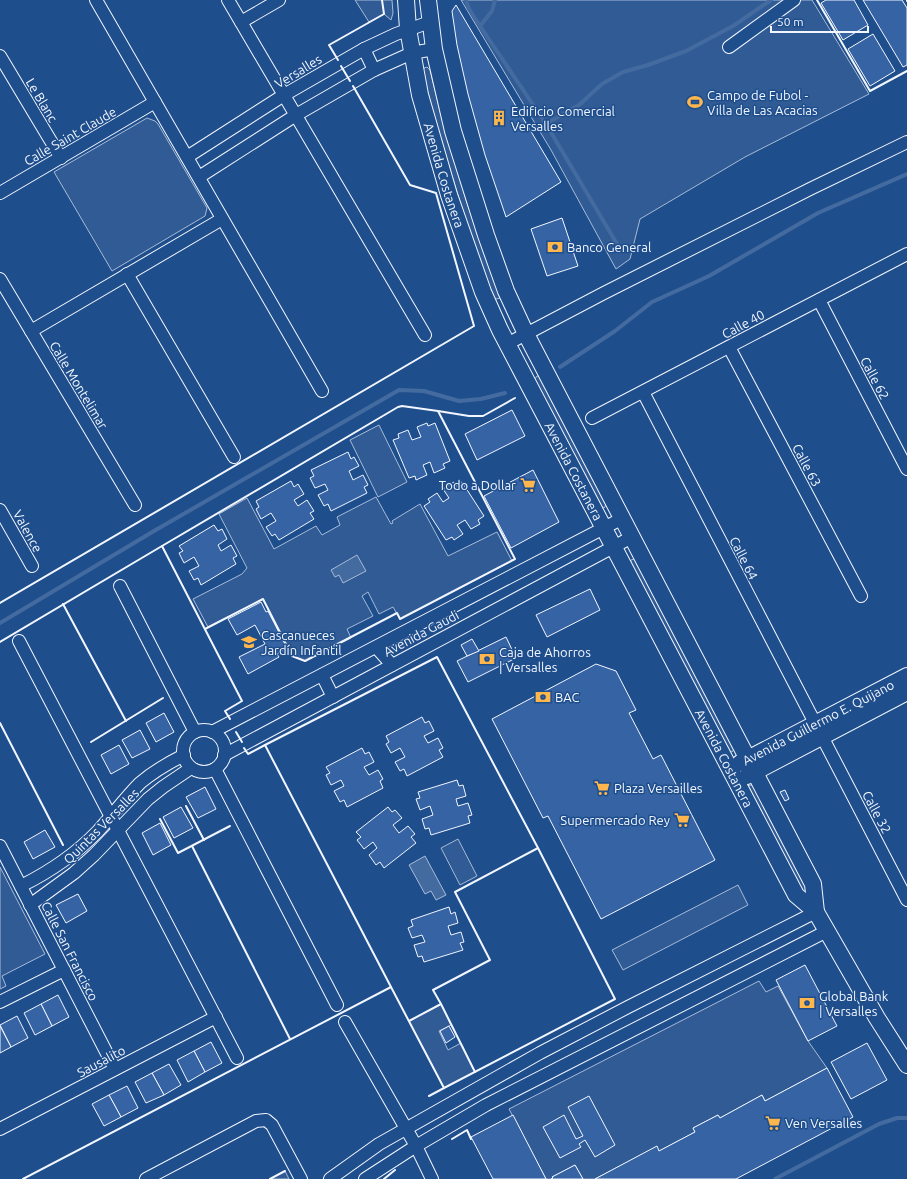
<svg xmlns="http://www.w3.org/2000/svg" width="907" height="1179" font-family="Ubuntu,sans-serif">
  <rect width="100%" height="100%" fill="#1f4e8c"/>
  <!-- built -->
  <g fill="#305b95" stroke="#a8bbd7">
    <path d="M355 0H392L393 13 391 20 384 14 369 22Z"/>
    <path d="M461 0H812L869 94 745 157 640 219 630 259 616 269 551 150Z"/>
    <path d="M427 67 430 70 440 111 467 203 500 295V298L497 299 494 298 475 249 446 157 433 113 423 72 424 68Z"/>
    <path d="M147 118 155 121 158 124 207 208 205 216 112 271 54 172Z"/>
    <path d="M537 376H540L607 504 604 508 602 507 534 380Z"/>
    <path d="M379 425 407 482 378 497 350 440Z"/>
    <path d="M376 497 391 524 393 523 392 521 420 504 448 556 497 532 512 561 400 619 393 607 379 614 368 592 362 596 373 616 347 629 351 638 305 661 292 656 263 599 208 627 193 599 242 574 247 568 219 514 247 498 274 549 316 526 322 535 340 525 337 517Z"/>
    <path d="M634 559 637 560 735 748 732 752 728 751 630 564 631 560Z"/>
    <path d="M751 785 754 786 809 893 803 894 748 789V786Z"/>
    <path d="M458 839 477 876 460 885 441 848Z"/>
    <path d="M0 867 45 954 2 976 6 986 0 989Z"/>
    <path d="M738 885 748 905 623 970 612 950Z"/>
    <path d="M759 981 766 992 778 986 808 1041 827 1068 765 1101 762 1095 720 1118 718 1115 693 1128 695 1132 659 1151 656 1147 595 1179H583L575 1165 552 1177 553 1178 551 1179H546L509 1109Z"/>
    <path d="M441 1004 451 1025 439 1031 448 1050 461 1043 475 1072 444 1088 409 1021Z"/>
    <path d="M285 1171 289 1179H270Z"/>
  </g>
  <!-- water -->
  <g fill="#446ba0" stroke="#a8bbd7">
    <path d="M357 555 366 571 343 583 339 575 335 577 331 570Z"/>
    <path d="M425 856 446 895 436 900 431 891 425 894 409 865Z"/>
  </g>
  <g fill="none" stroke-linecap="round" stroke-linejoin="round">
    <!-- stream -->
    <g stroke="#446ba0" stroke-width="4">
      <path d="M466 0 469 9 480 26 546 124 620 249"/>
      <path d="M480 26 492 11 495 0"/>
      <path d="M546 124 579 105 602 84 623 72 648 65 686 51 733 26 771 0"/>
      <path d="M560 367 615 331 652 302 709 276 818 213 907 174"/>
      <path d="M0 623 154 531 399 390 424 391 459 401 481 399 505 393"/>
      <path d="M775 1179 879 1124 897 1118H907"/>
    </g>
  </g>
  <!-- building -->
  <g fill="#3563a3" stroke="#f2f6ff">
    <path d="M826 0H854L868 25 843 40 821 3Z"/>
    <path d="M863 0H902L907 8V65L903 67Z"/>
    <path d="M456 5 561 182 506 217 485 155 468 94 457 45 452 11Z"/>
    <path d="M873 34 895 71 870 86 848 49Z"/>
    <path d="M562 218 578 266 547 276 531 229Z"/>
    <path d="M512 410 525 436 477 460 465 434Z"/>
    <path d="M427 423 428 426 435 423 450 461 443 464 445 468 434 473 430 462 423 465 427 475 416 480 415 476 409 478 393 440 399 438 398 434 408 430 412 440 421 437 417 427Z"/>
    <path d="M348 452 351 459 354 457 359 466 349 471 353 480 363 475 368 485 364 487 367 493 331 511 328 504 324 506 318 495 328 490 325 484 315 488 310 478 314 476 311 470Z"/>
    <path d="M533 470 559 522 511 548 484 496Z"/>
    <path d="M291 481 294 487 298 484 304 494 294 500 298 506 307 500 314 511 310 513 314 519 279 540 275 534 272 536 266 527 276 521 271 513 261 519 256 509 259 507 256 501Z"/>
    <path d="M454 482 456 486 462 482 484 516 478 520 480 524 471 529 465 520 457 525 463 534 454 540 452 537 446 540 424 506 430 502 428 499 437 493 443 502 449 498 443 489Z"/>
    <path d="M214 525 218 531 222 529 227 539 218 545 221 551 231 545 237 556 233 558 236 564 201 585 198 578 194 580 189 571 199 566 194 557 184 563 179 553 183 551 179 546Z"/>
    <path d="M590 589 600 610 547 637 536 615Z"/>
    <path d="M261 602 266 612 268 611 287 648 277 654 279 657 248 674 239 657 265 644 255 625 237 635 228 619Z"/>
    <path d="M506 637 516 658 468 682 457 661Z"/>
    <path d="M472 639 479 651 467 656 461 645Z"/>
    <path d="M596 664 616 671 636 710 629 713 653 759 661 755 715 860 601 919 548 816 543 818 492 719Z"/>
    <path d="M164 713 174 732 156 742 146 723Z"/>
    <path d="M422 717 425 723 429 721 434 731 424 736 428 743 438 738 443 748 439 750 443 757 407 776 404 769 400 771 395 762 405 757 400 748 391 753 386 744 389 742 386 736Z"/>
    <path d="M140 730 150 749 132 758 122 740Z"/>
    <path d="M119 745 129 764 111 774 101 755Z"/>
    <path d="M362 748 365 754 369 752 374 762 364 767 369 775 378 770 383 779 380 781 383 788 347 807 344 800 340 802 334 791 344 786 341 780 331 785 326 775 330 773 326 767Z"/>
    <path d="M457 780 459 786 463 785 466 796 456 799 458 806 468 803 472 815 468 816 470 823 431 835 429 828 425 829 422 819 433 815 430 806 420 810 416 799 420 798 418 792Z"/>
    <path d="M205 787 216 809 198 818 186 797Z"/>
    <path d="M785 790 789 799 785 801 780 792Z"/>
    <path d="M181 807 193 828 174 838 163 817Z"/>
    <path d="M388 807 392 812 395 810 402 818 393 825 399 833 408 826 415 834 411 837 416 843 384 868 380 862 376 865 369 855 377 848 373 842 364 849 357 840 361 837 356 832Z"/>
    <path d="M160 823 171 845 153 855 142 833Z"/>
    <path d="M45 830 55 847 33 859 24 842Z"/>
    <path d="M78 894 87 911 66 923 56 905Z"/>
    <path d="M449 907 451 914 455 912 458 923 448 926 451 935 461 932 464 942 460 943 463 950 424 962 422 956 418 957 414 945 425 942 422 935 412 938 408 928 413 926 411 920Z"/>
    <path d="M805 965 837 1026 808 1041 776 980Z"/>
    <path d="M58 995 69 1017 52 1026 41 1004Z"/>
    <path d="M41 1004 52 1026 35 1035 24 1013Z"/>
    <path d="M17 1016 28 1038 11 1047 0 1025Z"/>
    <path d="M0 1026 11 1047 0 1053Z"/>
    <path d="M449 1026 455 1037 446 1043 440 1031Z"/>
    <path d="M211 1042 222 1063 205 1072 194 1051Z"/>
    <path d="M867 1043 887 1080 851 1099 831 1062Z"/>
    <path d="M194 1051 205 1072 188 1082 177 1060Z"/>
    <path d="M169 1064 181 1085 164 1095 152 1073Z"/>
    <path d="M827 1068 853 1117 736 1179H595L657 1146 659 1151 695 1132 693 1128 718 1115 720 1118 762 1095 765 1101Z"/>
    <path d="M152 1073 164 1095 146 1103 135 1082Z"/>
    <path d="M127 1086 138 1108 121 1117 109 1095Z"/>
    <path d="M109 1095 121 1117 104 1126 92 1104Z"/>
    <path d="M589 1096 615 1145 595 1157 585 1140 579 1144 581 1147 560 1158 543 1127 564 1115 576 1139 583 1136 568 1107Z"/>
    <path d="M513 1115 546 1179H493L471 1137Z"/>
    <path d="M575 1165 583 1179H551L553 1178 552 1177Z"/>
  </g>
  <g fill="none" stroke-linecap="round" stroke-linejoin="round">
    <defs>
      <g id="street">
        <path d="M96 0 322 391"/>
        <path d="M228 0 425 335"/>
        <path d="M241 22 279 0"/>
        <path d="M729 47 794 0"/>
        <path d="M364 49 374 70"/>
        <path d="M0 56 61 158"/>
        <path d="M187 157 284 95 364 49 396 34 430 22"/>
        <path d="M199 177 296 115 374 70 412 53 434 49"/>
        <path d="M0 193 155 102"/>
        <path d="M127 274 234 457"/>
        <path d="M0 279 135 505"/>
        <path d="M819 300 907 469"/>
        <path d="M31 331 222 219"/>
        <path d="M507 344 604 293 810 189 907 142"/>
        <path d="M729 347 861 596"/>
        <path d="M643 392 907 900"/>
        <path d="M592 418 907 254"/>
        <path d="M0 510 32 566"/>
        <path d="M120 586 195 732"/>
        <path d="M19 641 237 1058"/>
        <path d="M376 647 392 665"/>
        <path d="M322 675 333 697"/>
        <circle cx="204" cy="751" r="21"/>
        <path d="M212 732 623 518"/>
        <path d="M224 755 632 537"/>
        <path d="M215 769 337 1005"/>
        <path d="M0 846 115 1069"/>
        <path d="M21 886C49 872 76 854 98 831 112 816 125 798 140 783 153 772 168 763 184 755"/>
        <path d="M30 905 74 873 94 855 148 799 163 787 191 768"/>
        <path d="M0 1002 64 970"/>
        <path d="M345 1022 416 1146 432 1179"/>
        <path d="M0 1129 216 1017"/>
        <path d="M146 1179 256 1121 266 1120 272 1125 301 1179"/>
        <path d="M330 1179 379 1144 540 1053 628 1007 816 912"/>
        <path d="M365 1179 416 1146 486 1105 827 931"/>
      </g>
      <g id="secondary">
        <path id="s1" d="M406 0 408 29 420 95 449 195 483 292 500 330 796 895 816 912 877 1018 907 1065"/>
        <path d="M428 0 434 49 453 131 486 235 506 291 526 334 813 884 816 912"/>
        <path id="s2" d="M740 763 907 676"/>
        <path d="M747 776 907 692"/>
      </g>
    </defs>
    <!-- street casing -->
    <use href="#street" stroke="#f2f6ff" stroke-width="14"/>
    <!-- secondary casing -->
    <use href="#secondary" stroke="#f2f6ff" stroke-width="18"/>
    <!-- street -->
    <use href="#street" stroke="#1f4e8c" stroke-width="12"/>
    <!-- secondary -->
    <use href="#secondary" stroke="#1f4e8c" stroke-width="16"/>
    <!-- wall -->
    <g stroke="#f2f6ff" stroke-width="2">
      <path d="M817 0 870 91 907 71"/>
      <path d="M907 0V1"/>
      <path d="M338 60 329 45 384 14 382 0"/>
      <path d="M341 66 350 81"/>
      <path d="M438 411 469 416H483L515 398"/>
      <path d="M162 546 398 407 402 406 438 411 515 559 400 619 397 613 305 661 292 656 263 599 205 629"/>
      <path d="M0 603 474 326 436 193 410 185 353 86"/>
      <path d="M63 604 126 721"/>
      <path d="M0 642 162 546 242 701 225 711 230 719"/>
      <path d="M0 723 63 845"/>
      <path d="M236 732 242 742"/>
      <path d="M91 742 163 698"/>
      <path d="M265 745 437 657 538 848 455 892 490 960 433 990 441 1004 409 1021"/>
      <path d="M244 748 248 754 265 745 391 987"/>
      <path d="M186 806 204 840"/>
      <path d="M160 819 178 853 230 826"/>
      <path d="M192 846 290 1039"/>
      <path d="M441 1004 475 1072"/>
      <path d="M444 1088 615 999 538 848"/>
      <path d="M452 1139 467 1130 471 1139"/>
      <path d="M23 1179 391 987 444 1088 429 1096"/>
      <path d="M270 1179 285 1171"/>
      <path d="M384 1179 395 1170"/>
    </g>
  </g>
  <!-- icons -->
  <defs>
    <symbol id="stadium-bare" viewBox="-9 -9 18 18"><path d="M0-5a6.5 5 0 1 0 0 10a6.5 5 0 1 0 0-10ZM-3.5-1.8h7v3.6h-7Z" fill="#ffb74d" stroke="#1f4e8c" stroke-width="2.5" paint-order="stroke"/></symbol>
    <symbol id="building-bare" viewBox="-9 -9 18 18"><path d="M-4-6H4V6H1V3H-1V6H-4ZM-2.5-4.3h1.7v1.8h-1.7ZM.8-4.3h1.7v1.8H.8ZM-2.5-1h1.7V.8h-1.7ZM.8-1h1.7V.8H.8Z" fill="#ffb74d" stroke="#1f4e8c" stroke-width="2.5" paint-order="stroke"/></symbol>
    <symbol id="bank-bare" viewBox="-9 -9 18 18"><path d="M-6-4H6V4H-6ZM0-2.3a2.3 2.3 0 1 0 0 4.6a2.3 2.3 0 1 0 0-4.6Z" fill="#ffb74d" stroke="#1f4e8c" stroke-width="2.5" paint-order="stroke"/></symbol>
    <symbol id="supermarket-bare" viewBox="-9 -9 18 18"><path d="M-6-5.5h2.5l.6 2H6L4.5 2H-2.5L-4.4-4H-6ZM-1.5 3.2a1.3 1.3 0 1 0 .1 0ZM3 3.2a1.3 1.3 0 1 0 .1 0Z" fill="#ffb74d" stroke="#1f4e8c" stroke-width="2.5" paint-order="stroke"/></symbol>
    <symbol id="school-bare" viewBox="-9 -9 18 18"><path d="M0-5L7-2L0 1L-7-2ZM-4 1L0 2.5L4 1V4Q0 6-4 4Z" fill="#ffb74d" stroke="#1f4e8c" stroke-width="2.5" paint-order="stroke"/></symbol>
  </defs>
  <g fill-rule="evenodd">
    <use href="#stadium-bare" x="684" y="91" width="22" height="22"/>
    <use href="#building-bare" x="488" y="107" width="22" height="22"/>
    <use href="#bank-bare" x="544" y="236" width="22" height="22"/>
    <use href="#supermarket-bare" x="517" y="474" width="22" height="22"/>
    <use href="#school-bare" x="238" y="631" width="22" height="22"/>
    <use href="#bank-bare" x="476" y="648" width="22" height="22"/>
    <use href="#bank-bare" x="532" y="686" width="22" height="22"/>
    <use href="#supermarket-bare" x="591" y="777" width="22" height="22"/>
    <use href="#supermarket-bare" x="671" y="809" width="22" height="22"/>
    <use href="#bank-bare" x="796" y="992" width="22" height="22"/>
    <use href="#supermarket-bare" x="762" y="1112" width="22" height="22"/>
  </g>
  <g text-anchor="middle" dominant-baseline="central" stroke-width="3" stroke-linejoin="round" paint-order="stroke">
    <!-- street labels -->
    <g font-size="13" fill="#f2f6ff" stroke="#1f4e8c">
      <text transform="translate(298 71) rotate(-31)">Versalles</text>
      <text transform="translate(42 100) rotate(59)">Le Blanc</text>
      <text transform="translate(70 136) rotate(-30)">Calle Saint Claude</text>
      <text stroke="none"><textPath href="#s1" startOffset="180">Avenida Costanera</textPath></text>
      <text transform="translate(743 324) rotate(-28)">Calle 40</text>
      <text transform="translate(875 378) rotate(62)">Calle 62</text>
      <text transform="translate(79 385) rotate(59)">Calle Montelimar</text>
      <text transform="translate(807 465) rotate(62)">Calle 63</text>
      <text stroke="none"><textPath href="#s1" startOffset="504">Avenida Costanera</textPath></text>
      <text transform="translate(28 531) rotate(61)">Valence</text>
      <text transform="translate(744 558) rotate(63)">Calle 64</text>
      <text transform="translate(421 633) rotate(-28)">Avenida Gaudi</text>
      <text stroke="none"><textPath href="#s2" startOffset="88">Avenida Guillermo E. Quijano</textPath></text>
      <text stroke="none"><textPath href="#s1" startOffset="828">Avenida Costanera</textPath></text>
      <text transform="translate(877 812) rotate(62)">Calle 32</text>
      <text transform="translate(101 826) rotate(-45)">Quintas Versalles</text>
      <text transform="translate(70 951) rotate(63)">Calle San Francisco</text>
      <text transform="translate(101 1061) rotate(-28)">Sausalito</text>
    </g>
    <!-- poi labels -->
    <g font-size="13" fill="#f2f6ff" stroke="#1f4e8c" text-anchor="start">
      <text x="707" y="95">Campo de Fubol -<tspan x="707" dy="15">Villa de Las Acacias</tspan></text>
      <text x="511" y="111">Edificio Comercial<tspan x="511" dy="15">Versalles</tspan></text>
      <text x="567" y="247">Banco General</text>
      <text x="516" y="485" text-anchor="end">Todo a Dollar</text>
      <text x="261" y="635">Cascanueces<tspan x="261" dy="15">Jardín Infantil</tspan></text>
      <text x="499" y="652">Caja de Ahorros<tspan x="499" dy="15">| Versalles</tspan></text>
      <text x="555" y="697">BAC</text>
      <text x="614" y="788">Plaza Versailles</text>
      <text x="670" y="820" text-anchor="end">Supermercado Rey</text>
      <text x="819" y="996">Global Bank<tspan x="819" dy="15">| Versalles</tspan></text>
      <text x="785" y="1123">Ven Versalles</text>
    </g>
  </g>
  <!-- scale -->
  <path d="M771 26v6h97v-6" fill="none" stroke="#f2f6ff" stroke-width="2"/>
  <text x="777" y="26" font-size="12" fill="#f2f6ff" stroke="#1f4e8c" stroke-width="3" paint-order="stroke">50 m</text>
</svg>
